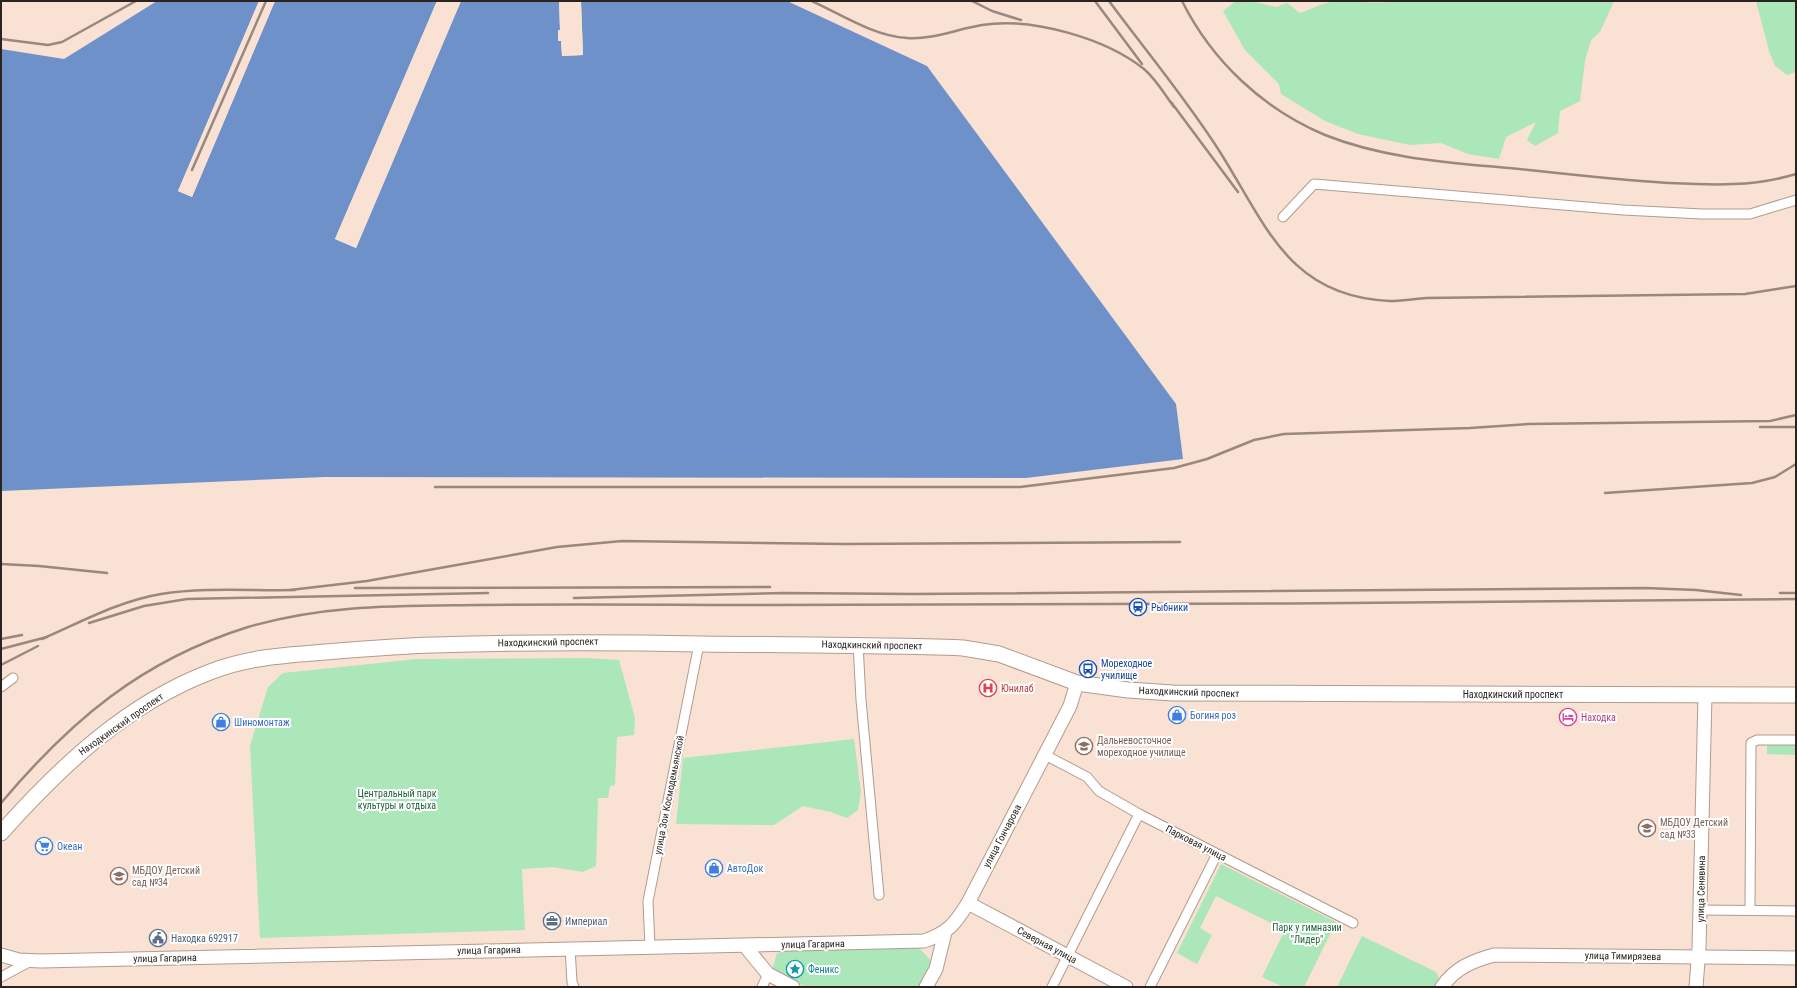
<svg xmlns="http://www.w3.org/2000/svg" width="1797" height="988" font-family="'Roboto Condensed',sans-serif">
  <rect width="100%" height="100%" fill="#f9e1d3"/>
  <!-- green -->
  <g fill="#abe7b9">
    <path d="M1236 1H1250L1276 7 1287 3 1300 13C1311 9 1323 3 1335 1 1349 0 1381 5 1390 1H1614L1600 32 1591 40 1585 61 1580 101 1560 111 1558 133 1535 146 1527 140 1536 122 1506 137 1499 159 1468 154 1441 143 1410 145 1358 134 1325 121 1281 94 1279 84 1245 50 1223 11Z"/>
    <path d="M1756 1H1796V72L1787 75 1775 66 1769 51Z"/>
    <path d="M586 658 619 660 635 718 634 735 617 737 615 785 610 786 608 798H598L596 866 583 872 552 867 522 869 525 930 260 938 250 746 268 687 283 673 417 659Z"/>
    <path d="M854 739 861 792 858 810 847 818 831 812 803 806 774 825 676 824 683 758Z"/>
    <path d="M1767 744 1796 745V755L1767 754Z"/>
    <path d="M1221 864 1336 922 1304 987H1283L1262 977 1285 930 1216 896 1200 928 1212 935 1197 964 1177 953Z"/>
    <path d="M1362 936 1436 972 1439 978 1434 987H1337Z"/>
    <path d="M919 948 934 964 922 987H806L772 970 777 953 787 950Z"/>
  </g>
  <!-- water -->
  <path fill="#6d91c8" d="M157 1H259L178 191 192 197 275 1H437L335 239 356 248 461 1H559L560 30H558V41H561L562 56 583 55 581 1H787L927 66 1176 404 1183 459 1026 478 324 477 1 491V49L64 59Z"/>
  <!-- pier -->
  <g fill="#f9e1d3">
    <path d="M259 1 260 2 181 190 191 194 273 1H275L192 197 178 191Z"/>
    <path d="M437 1 438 2 338 238 355 246 459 1H461L356 248 335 239Z"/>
    <path d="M559 1H561L562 30 560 32V39L563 40 564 54 581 53 579 1H581L583 55 562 56 561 41H558V30H560Z"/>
  </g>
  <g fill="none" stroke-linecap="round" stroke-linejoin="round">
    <defs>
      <g id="street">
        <path d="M1283 217 1314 184 1623 210 1702 214H1750L1796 200"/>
        <path d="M858 644 861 700 879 895"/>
        <path d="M1 687 13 678"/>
        <path d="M1045 755 1087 777 1099 791 1139 814 1353 923"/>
        <path d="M1700 910 1796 911"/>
        <path d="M1750 910 1751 743 1757 740H1796"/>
        <path d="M650 947 648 901 699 644"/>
        <path d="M570 948 572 982 574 987"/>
        <path d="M1 977 31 961"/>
        <path d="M762 987 768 974"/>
        <path d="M1052 987 1139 814"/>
        <path d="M1150 987 1217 854"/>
      </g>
      <g id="secondary">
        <path d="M968 903 1126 987"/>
        <path d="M745 946 768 974 793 987"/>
        <path d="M1 955 19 960 41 961 924 941C948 933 955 924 968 903L1070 706 1077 683"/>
        <path d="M926 987 936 969 945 932"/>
        <path d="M1442 987C1455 968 1472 961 1494 955L1796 958"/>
        <path d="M1696 987 1699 948 1705 695"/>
      </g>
      <path id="primary" d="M1 833C60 767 126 704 210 672 247 657 288 655 326 652 362 649 398 646 434 645 524 642 612 642 701 644 789 645 876 645 963 648L999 654 1077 683 1128 690 1173 693 1796 695"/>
    </defs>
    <!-- street casing -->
    <use href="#street" stroke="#b29b8e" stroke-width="11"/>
    <!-- secondary casing -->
    <use href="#secondary" stroke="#b29b8e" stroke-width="15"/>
    <!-- primary casing -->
    <use href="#primary" stroke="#b29b8e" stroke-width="17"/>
    <!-- street -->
    <use href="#street" stroke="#fff" stroke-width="9"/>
    <!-- secondary -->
    <use href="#secondary" stroke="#fff" stroke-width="13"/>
    <!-- primary -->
    <use href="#primary" stroke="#fff" stroke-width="15"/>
    <!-- rail -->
    <g stroke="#99887e" stroke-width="2.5">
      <path d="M812 1C842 15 874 36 907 38 932 40 957 29 982 25 1031 17 1105 38 1144 69 1156 79 1165 95 1174 107"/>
      <path d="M972 1 992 11 1021 20"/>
      <path d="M1095 1 1142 64"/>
      <path d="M1109 1C1146 51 1187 100 1220 152 1266 225 1289 297 1390 301 1402 301 1414 299 1426 298L1745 294 1796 286"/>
      <path d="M1182 1C1212 61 1263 109 1325 135 1390 161 1461 163 1529 170 1575 175 1622 180 1668 183 1712 185 1753 187 1796 174"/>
      <path d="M1 39 48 45 62 42 136 1"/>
      <path d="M1171 102 1238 192"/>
      <path d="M192 170 266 1"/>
      <path d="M1760 427H1796"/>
      <path d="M435 487H1020L1174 468 1207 459 1254 440 1284 434 1470 428 1528 424 1770 421 1796 415"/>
      <path d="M1605 493 1752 483 1775 477 1796 464"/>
      <path d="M1 564 39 566 107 573"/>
      <path d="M355 588 770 587"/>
      <path d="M290 590 367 581 557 547 622 541 844 544 1180 542"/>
      <path d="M1780 593H1796"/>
      <path d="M574 598 782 593 913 594 1645 588 1696 590 1741 595"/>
      <path d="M89 623 144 606 187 599 488 593"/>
      <path d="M1 639 22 635"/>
      <path d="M42 639C81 622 119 601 161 594 205 587 251 591 295 590"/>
      <path d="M1 649 47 637"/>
      <path d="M1 665 38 646"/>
      <path d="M1 803C71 720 142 660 248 627 326 604 399 606 479 605 576 604 672 605 769 605 1111 605 1454 603 1796 599"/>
    </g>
  </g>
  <!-- icons -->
  <defs>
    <symbol id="station-ring" viewBox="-11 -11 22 22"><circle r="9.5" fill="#fff" stroke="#1a4fb4" stroke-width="1.5"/><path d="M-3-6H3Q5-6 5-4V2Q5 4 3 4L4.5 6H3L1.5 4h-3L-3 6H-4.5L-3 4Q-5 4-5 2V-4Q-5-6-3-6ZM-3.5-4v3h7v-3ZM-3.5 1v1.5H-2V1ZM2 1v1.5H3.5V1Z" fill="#1a4fb4"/></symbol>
    <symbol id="bus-ring" viewBox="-11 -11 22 22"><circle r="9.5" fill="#fff" stroke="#1a4fb4" stroke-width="1.5"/><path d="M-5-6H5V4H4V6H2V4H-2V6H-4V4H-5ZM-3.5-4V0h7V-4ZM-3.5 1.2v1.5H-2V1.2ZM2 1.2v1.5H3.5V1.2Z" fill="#1a4fb4"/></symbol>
    <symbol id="hospital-ring" viewBox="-11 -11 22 22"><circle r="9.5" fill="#fff" stroke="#e0444e" stroke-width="1.5"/><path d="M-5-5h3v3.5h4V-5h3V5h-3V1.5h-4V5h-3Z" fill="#e0444e"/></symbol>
    <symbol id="shop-ring" viewBox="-11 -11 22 22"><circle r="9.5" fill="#fff" stroke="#3f7fe0" stroke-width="1.5"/><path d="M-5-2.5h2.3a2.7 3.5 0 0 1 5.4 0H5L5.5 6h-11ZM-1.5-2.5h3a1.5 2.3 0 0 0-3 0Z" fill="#3f7fe0"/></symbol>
    <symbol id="hotel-ring" viewBox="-11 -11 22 22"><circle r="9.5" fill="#fff" stroke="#d1479c" stroke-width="1.5"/><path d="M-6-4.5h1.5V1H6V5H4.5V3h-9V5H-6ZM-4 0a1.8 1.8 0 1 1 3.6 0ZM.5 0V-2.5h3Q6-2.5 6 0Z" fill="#d1479c"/></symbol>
    <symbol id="university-ring" viewBox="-11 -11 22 22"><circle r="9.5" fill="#fff" stroke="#8d6e63" stroke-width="1.5"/><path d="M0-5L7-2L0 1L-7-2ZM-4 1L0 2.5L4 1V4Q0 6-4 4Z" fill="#8d6e63"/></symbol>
    <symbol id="school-ring" viewBox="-11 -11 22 22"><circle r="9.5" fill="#fff" stroke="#8d6e63" stroke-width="1.5"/><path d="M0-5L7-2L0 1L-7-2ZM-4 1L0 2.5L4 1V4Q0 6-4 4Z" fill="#8d6e63"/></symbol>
    <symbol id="supermarket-ring" viewBox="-11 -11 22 22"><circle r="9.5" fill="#fff" stroke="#3f7fe0" stroke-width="1.5"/><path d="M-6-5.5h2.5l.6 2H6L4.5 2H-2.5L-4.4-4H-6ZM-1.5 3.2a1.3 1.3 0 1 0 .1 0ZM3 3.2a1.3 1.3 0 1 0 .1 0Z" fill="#3f7fe0"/></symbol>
    <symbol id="office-ring" viewBox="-11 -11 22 22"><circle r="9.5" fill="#fff" stroke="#5c6f8a" stroke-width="1.5"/><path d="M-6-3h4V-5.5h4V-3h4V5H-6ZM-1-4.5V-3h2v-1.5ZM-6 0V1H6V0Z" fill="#5c6f8a"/></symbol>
    <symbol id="civic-ring" viewBox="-11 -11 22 22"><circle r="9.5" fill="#fff" stroke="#5c6f8a" stroke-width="1.5"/><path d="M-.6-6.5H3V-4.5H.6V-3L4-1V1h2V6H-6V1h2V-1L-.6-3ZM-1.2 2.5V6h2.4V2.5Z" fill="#5c6f8a"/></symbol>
    <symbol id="sight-ring" viewBox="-11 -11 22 22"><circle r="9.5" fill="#fff" stroke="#0f9aa8" stroke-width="1.5"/><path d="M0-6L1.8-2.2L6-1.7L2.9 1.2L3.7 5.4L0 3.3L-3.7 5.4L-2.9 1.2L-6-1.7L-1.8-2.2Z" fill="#0f9aa8"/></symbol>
  </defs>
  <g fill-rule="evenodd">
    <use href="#station-ring" x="1128" y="597" width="20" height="20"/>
    <use href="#bus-ring" x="1078" y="659" width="20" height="20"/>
    <use href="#hospital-ring" x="978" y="678" width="20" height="20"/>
    <use href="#shop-ring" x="1167" y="705" width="20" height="20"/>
    <use href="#hotel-ring" x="1558" y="707" width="20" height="20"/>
    <use href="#shop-ring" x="211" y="712" width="20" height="20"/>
    <use href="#university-ring" x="1074" y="736" width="20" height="20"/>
    <use href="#school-ring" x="1637" y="818" width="20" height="20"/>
    <use href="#supermarket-ring" x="34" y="836" width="20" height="20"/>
    <use href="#shop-ring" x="704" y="858" width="20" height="20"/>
    <use href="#school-ring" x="109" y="866" width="20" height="20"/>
    <use href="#office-ring" x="542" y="911" width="20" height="20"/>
    <use href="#civic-ring" x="148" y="928" width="20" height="20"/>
    <use href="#sight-ring" x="785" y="959" width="20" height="20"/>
  </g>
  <g text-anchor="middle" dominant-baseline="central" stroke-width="4" stroke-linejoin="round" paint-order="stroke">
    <!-- transit labels -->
    <g font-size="10" fill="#164399" stroke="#fff" text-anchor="start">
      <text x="1151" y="607">Рыбники</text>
      <text x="1101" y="663">Мореходное<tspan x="1101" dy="12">училище</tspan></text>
    </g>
    <!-- street labels -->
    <g font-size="10" fill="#2c231e" stroke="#fff">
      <text transform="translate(548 642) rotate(-1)">Находкинский проспект</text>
      <text transform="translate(872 645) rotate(1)">Находкинский проспект</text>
      <text transform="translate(1189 692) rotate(2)">Находкинский проспект</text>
      <text x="1513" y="694">Находкинский проспект</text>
      <text transform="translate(121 724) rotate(-35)">Находкинский проспект</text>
      <text transform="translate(669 795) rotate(-79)">улица Зои Космодемьянской</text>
      <text transform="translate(1002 836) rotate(-62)">улица Гончарова</text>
      <text transform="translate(1196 843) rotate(27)">Парковая улица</text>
      <text transform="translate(1701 889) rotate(-89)">улица Сенявина</text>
      <text transform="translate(813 944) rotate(-1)">улица Гагарина</text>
      <text transform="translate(1047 945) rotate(28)">Северная улица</text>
      <text transform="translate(489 950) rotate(-1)">улица Гагарина</text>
      <text transform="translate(1623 956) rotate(1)">улица Тимирязева</text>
      <text transform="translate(165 958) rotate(-1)">улица Гагарина</text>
    </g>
    <!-- health labels -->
    <g font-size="10" fill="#be3a42" stroke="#fff" text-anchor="start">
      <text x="1001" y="688">Юнилаб</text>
    </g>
    <!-- shop labels -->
    <g font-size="10" fill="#366cbe" stroke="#fff" text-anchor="start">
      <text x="1190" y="715">Богиня роз</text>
      <text x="234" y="722">Шиномонтаж</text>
      <text x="57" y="846">Океан</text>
      <text x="727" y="868">АвтоДок</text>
    </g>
    <!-- hotel labels -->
    <g font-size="10" fill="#b23c85" stroke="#fff" text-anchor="start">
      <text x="1581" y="717">Находка</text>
    </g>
    <!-- education labels -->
    <g font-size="10" fill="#785e54" stroke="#fff" text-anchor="start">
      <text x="1097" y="740">Дальневосточное<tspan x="1097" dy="12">мореходное училище</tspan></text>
      <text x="1660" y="822">МБДОУ Детский<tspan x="1660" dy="12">сад №33</tspan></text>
      <text x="132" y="870">МБДОУ Детский<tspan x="132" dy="12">сад №34</tspan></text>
    </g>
    <!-- park labels -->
    <g font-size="10" fill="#206337" stroke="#fff">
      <text x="397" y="793">Центральный парк<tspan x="397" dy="12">культуры и отдыха</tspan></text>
      <text x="1307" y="927">Парк у гимназии<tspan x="1307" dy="12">"Лидер"</tspan></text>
    </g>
    <!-- service labels -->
    <g font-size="10" fill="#4e5e75" stroke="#fff" text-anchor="start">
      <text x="565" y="921">Империал</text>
      <text x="171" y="938">Находка 692917</text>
    </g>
    <!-- culture labels -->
    <g font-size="10" fill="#0d838f" stroke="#fff" text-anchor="start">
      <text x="808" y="969">Феникс</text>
    </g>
  </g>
  <!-- border -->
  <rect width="1797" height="988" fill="none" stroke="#2c231e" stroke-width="4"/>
</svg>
